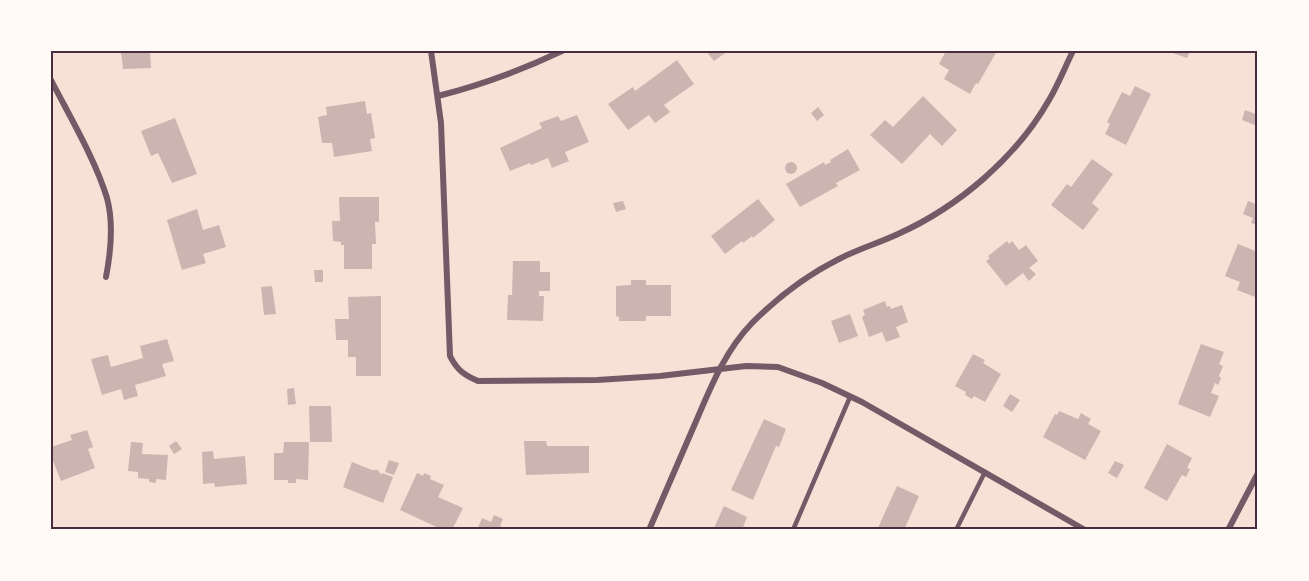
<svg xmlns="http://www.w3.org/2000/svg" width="1309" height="581" font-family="Jost,sans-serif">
  <rect width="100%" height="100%" fill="#f7e1d7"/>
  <!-- building -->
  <g fill="#ccb4b1">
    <path d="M121 51H150L151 68 123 69Z"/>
    <path d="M706 51H728L714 61Z"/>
    <path d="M946 51H997L978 84 976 83 970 94 944 79 949 70 939 64Z"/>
    <path d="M1167 51H1190L1187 58Z"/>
    <path d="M677 60 694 84 664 105 670 112 655 123 649 115 628 130 608 104 633 87 635 91Z"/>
    <path d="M1135 86 1151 94 1126 145 1105 134 1110 124 1107 122 1122 92 1130 96Z"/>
    <path d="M923 96 957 130 942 146 930 134 902 164 870 135 885 120 893 127Z"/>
    <path d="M365 101 367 114 371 113 375 138 370 139 372 151 334 157 332 143H322L318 117 327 115 326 107Z"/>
    <path d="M818 107 824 115 817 121 811 113Z"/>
    <path d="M1245 110 1258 115 1255 125 1242 120Z"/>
    <path d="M577 115 589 142 565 152 569 161 552 168 548 158 531 165 530 163 510 171 500 148 542 128 539 123 558 116 561 121Z"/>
    <path d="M175 118 197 174 172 183 158 153 151 156 141 131Z"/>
    <path d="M848 149 860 170 836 183 838 186 800 207 786 184 824 162 825 165 831 162 830 160Z"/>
    <path d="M1092 159 1113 174 1092 203 1099 209 1083 230 1051 205 1067 184 1071 187Z"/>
    <circle cx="791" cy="168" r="6"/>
    <path d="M339 197H379V222H375L376 244H372V269H344V245H341V242L333 241 332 221H340Z"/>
    <path d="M758 199 775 220 753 238 752 236 743 243 742 241 725 254 711 236Z"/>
    <path d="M623 201 626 209 616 212 613 203Z"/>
    <path d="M1248 201 1258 205V225L1251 223 1253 218 1243 214Z"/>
    <path d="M197 209 203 230 219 225 226 247 203 254 206 263 182 270 167 220Z"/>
    <path d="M1007 241 1009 244 1012 241 1019 250 1026 245 1038 261 1029 268 1036 274 1029 281 1023 273 1006 286 986 261 990 258 988 256Z"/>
    <path d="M1238 244 1258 252V298L1237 290 1240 282 1225 276Z"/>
    <path d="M513 261H540V272H550V291H539V296H544L543 321 507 320 508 295H512Z"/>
    <path d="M314 270H323V282H315Z"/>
    <path d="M631 280H646V285H671V316H646V321H619V317L616 316V286L631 285Z"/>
    <path d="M272 286 276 314 264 315 261 287Z"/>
    <path d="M381 296V376H356V357H348V340H336L335 319H349L348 297Z"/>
    <path d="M885 301 887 307 890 306 891 309 902 305 908 322 896 327 900 337 886 342 882 332 869 337 862 317 865 315 863 310Z"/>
    <path d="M850 314 858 336 839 343 831 321Z"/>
    <path d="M167 339 174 361 162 364 166 376 135 385 138 396 124 400 121 389 102 395 91 359 108 355 111 367 143 358 140 346Z"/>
    <path d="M1201 344 1224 352 1219 364 1223 366 1219 376 1221 378 1218 385 1215 383 1211 393 1219 396 1210 417 1178 404Z"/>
    <path d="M973 354 985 360 983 363 1001 374 985 402 974 396 972 399 965 395 966 392 955 386Z"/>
    <path d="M294 388 296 404 288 405 287 389Z"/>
    <path d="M1010 394 1020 400 1012 412 1003 406Z"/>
    <path d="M309 406H331L332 442H310Z"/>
    <path d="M1059 411 1078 419 1081 413 1091 419 1088 424 1101 431 1085 460 1043 437 1055 414 1057 415Z"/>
    <path d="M764 419 786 429 779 447 776 446 753 500 731 490Z"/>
    <path d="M87 430 93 447 88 449 95 468 61 481 53 461 51 462V447L72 440 70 435Z"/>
    <path d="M176 441 182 449 174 454 169 446Z"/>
    <path d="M524 441H546L547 446H589V473L526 475Z"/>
    <path d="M131 442 143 443 142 454 168 455 166 480 156 479V483L149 482V479L138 478V472L128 471Z"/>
    <path d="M284 442H309L308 480 296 479V483H288V480H274V453H283Z"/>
    <path d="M1167 444 1192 458 1187 468 1190 469 1186 477 1182 475 1167 501 1144 488Z"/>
    <path d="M213 451 214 459 245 456 247 484 215 487 214 483 203 484 202 452Z"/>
    <path d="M389 460 399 463 394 475 385 472Z"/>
    <path d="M1115 461 1124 465 1117 478 1108 473Z"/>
    <path d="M352 462 372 470H378L381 475 382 473 393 477 383 503 343 487Z"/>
    <path d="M417 473 423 476 424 473 431 476 430 479 444 485 438 497 463 508 452 530H443L400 510Z"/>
    <path d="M897 486 919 496 904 530H877Z"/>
    <path d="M724 506 747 517 742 530H713Z"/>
    <path d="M494 515 503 519 500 526 510 530H477L482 518 491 522Z"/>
  </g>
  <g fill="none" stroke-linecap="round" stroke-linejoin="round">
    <!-- service -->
    <g stroke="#755966" stroke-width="4.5">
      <path d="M793 530 850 397"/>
      <path d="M956 530 985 472"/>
    </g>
    <!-- minor -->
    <g stroke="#755966" stroke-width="6">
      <path d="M431 51 441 123 450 356C457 370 464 375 478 381L597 380 660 376 746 366 778 367 822 383 862 402 1085 530"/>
      <path d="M51 80C70 117 95 159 107 198 114 224 111 251 106 277"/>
      <path d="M438 96C481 85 522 70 562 51"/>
      <path d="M649 530C664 495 679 460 694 426 710 389 724 352 752 323 778 297 807 275 839 259 858 249 879 243 898 234 958 207 1016 158 1049 100 1058 85 1065 67 1073 51"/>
      <path d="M1228 530 1258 473"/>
    </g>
  </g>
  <!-- border -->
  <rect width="1309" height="581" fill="none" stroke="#fffaf5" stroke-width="105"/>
  <rect x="52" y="52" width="1204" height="476" fill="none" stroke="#4a2c40" stroke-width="2"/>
</svg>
